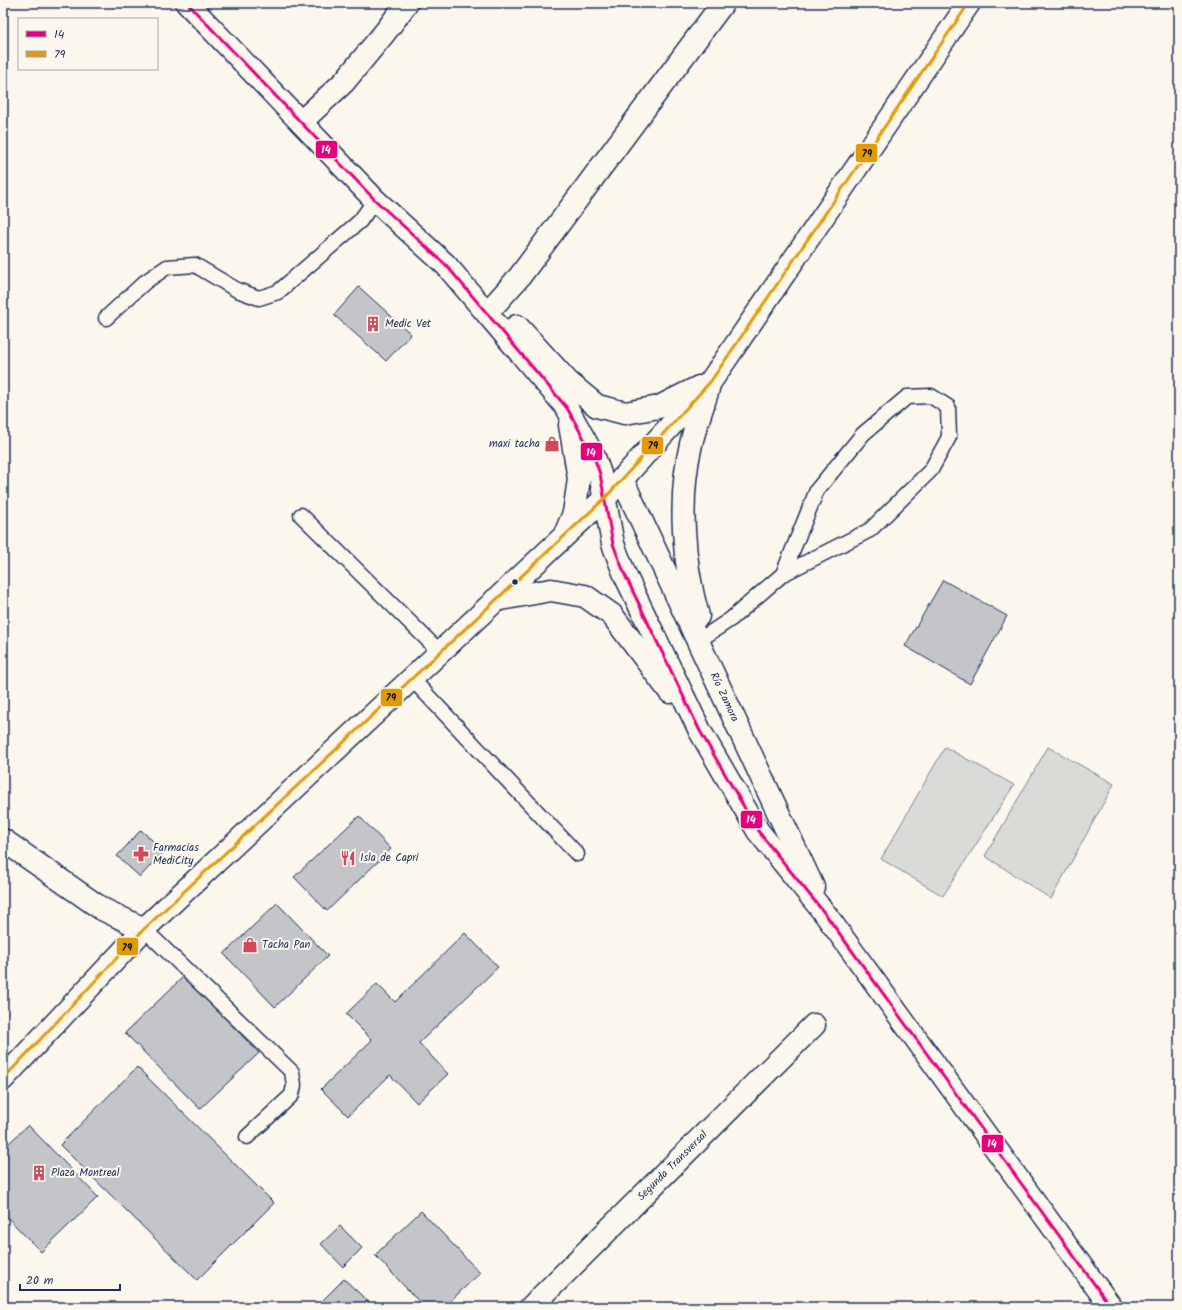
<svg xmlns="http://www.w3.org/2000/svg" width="1182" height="1310" font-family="Kalam,sans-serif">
  <rect width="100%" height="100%" fill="#fbf7ec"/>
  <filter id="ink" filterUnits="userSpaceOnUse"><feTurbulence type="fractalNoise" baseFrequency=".025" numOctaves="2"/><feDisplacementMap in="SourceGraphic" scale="8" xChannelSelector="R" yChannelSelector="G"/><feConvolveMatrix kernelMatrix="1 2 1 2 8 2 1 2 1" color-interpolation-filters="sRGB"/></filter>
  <g filter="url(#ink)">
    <!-- green -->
    <g fill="#dadad7" stroke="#7a849a">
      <path d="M945 747 1014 785 943 896 881 859Z"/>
      <path d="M1048 747 1114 784 1051 899 985 856Z"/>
    </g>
    <!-- building -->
    <g fill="#c3c5c9" stroke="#1b2f5e">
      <path d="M359 287 411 334 386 361 334 315Z"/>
      <path d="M943 580 1007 616 970 684 905 646Z"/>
      <path d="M359 816 391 849 327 911 294 877Z"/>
      <path d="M141 830 164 851 140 877 117 856Z"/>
      <path d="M277 903 328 956 275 1007 224 954Z"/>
      <path d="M465 933 498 967 419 1043 448 1074 417 1103 390 1075 348 1116 321 1089 372 1040 346 1014 377 984 395 1002Z"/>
      <path d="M184 976 259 1053 200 1109 125 1033Z"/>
      <path d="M137 1067 274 1203 197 1280 60 1145Z"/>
      <path d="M28 1125 98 1197 41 1252 3 1213V1149Z"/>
      <path d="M421 1211 480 1273 444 1307H424L375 1255Z"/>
      <path d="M340 1226 362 1248 343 1267 321 1244Z"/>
      <path d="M344 1279 374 1307H316Z"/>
    </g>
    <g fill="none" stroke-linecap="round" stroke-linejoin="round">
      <defs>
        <g id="service">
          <path d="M106 318 145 282 167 267 195 265 237 290 259 298 278 292 360 221 375 200"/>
          <path d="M301 515 440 652"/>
          <path d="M704 637 731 619 783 574 870 530 931 470 949 437 948 407 931 396 907 397 863 434 817 490 783 574"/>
          <path d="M412 679 577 854"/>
          <path d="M144 929 292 1072 294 1085 292 1095 247 1137"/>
        </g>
        <g id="minor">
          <path d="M301 122 344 82 386 31 407 3"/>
          <path d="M496 303 520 276 723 3"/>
          <path d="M3 840 102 909 144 929"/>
          <path id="s1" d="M531 1307 814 1025"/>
        </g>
        <g id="tertiary">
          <path d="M187 3 375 200 446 265 567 408 594 457 600 474 613 544 625 575 700 731 758 831 826 915 1111 1307"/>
          <path d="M517 326 568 382 597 406 625 413 659 407 699 387"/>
          <path id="s2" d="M622 479 813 887"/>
          <path d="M566 532 574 513 579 479 570 425"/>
          <path d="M495 600 551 590 585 596 612 615 670 692"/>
          <path d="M698 616C683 562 678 499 691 444 695 426 703 407 708 389"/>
          <path d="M3 1079 144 929 605 498 711 381 969 3"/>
        </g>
      </defs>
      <!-- service casing -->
      <use href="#service" stroke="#1b2f5e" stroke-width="17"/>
      <!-- minor casing -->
      <use href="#minor" stroke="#1b2f5e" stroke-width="25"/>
      <!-- tertiary casing -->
      <use href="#tertiary" stroke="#1b2f5e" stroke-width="25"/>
      <!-- service -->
      <use href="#service" stroke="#fbf7ec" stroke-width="14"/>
      <!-- minor -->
      <use href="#minor" stroke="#fbf7ec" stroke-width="22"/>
      <!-- tertiary -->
      <use href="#tertiary" stroke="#fbf7ec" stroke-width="22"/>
      <defs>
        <path id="bus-1" d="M187 3 375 200 446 265 567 408 594 457 600 474 613 544 625 575 700 731 758 831 826 915 1111 1307"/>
        <path id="bus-2" d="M3 1079 144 929 605 498 711 381 969 3"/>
      </defs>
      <!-- bus-1 casing -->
      <use href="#bus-1" stroke="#fbf7ec" stroke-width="6"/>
      <!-- bus-2 casing -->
      <use href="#bus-2" stroke="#fbf7ec" stroke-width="6"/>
      <!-- bus-1 -->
      <use href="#bus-1" stroke="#e5007d" stroke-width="3"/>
      <!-- bus-2 -->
      <use href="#bus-2" stroke="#e19a09" stroke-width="3"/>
    </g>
  </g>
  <!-- icons -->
  <defs>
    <symbol id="building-bare" viewBox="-9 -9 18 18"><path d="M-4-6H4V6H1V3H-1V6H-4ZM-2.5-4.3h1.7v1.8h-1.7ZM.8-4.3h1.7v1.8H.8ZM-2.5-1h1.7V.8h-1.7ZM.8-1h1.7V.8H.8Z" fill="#d1495b" stroke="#fbf7ec" stroke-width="2.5" paint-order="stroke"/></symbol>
    <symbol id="shop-bare" viewBox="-9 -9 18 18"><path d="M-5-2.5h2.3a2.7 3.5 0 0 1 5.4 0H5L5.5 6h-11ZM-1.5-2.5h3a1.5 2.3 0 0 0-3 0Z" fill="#d1495b" stroke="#fbf7ec" stroke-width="2.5" paint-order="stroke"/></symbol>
    <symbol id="pharmacy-bare" viewBox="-9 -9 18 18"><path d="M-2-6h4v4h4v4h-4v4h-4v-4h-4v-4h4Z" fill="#d1495b" stroke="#fbf7ec" stroke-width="2.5" paint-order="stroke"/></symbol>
    <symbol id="restaurant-bare" viewBox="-9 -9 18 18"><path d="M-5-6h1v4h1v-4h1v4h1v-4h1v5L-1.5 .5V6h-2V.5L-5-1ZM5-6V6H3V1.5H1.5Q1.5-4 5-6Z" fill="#d1495b" stroke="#fbf7ec" stroke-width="2.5" paint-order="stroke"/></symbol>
  </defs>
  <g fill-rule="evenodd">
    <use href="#building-bare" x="362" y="313" width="22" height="22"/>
    <use href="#shop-bare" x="541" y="433" width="22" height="22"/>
    <use href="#pharmacy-bare" x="130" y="843" width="22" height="22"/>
    <use href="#restaurant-bare" x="337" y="847" width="22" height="22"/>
    <use href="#shop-bare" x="239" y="934" width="22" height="22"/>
    <use href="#building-bare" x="28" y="1162" width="22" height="22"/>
  </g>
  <!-- markers -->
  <circle fill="#1b2f5e" stroke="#fbf7ec" stroke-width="1.5" cx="515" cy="582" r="3.5"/>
  <g text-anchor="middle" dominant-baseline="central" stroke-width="4" stroke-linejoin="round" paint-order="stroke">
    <!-- poi labels -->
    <g font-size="11" fill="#1b2f5e" stroke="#fbf7ec" text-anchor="start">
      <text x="385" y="324">Medic Vet</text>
      <text x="540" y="444" text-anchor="end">maxi tacha</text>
      <text x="153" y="848">Farmacias<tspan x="153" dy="13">MediCity</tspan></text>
      <text x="360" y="858">Isla de Capri</text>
      <text x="262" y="945">Tacha Pan</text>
      <text x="51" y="1173">Plaza Montreal</text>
    </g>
    <!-- street labels -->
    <g font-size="11" fill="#1b2f5e" stroke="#fbf7ec">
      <text stroke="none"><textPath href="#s2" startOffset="241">Río Zamora</textPath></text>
      <text stroke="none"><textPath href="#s1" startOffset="200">Segunda Transversal</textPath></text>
    </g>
  </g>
  <g stroke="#fbf7ec" stroke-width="1.5">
    <rect x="315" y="140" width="23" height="19" rx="4" fill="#e5007d"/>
    <rect x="855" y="143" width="23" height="20" rx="4" fill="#e19a09"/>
    <rect x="641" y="436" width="23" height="19" rx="4" fill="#e19a09"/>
    <rect x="580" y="442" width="23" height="19" rx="4" fill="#e5007d"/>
    <rect x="380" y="688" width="23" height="19" rx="4" fill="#e19a09"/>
    <rect x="740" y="810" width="23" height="19" rx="4" fill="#e5007d"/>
    <rect x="116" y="937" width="23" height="19" rx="4" fill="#e19a09"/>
    <rect x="981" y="1134" width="23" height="19" rx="4" fill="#e5007d"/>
  </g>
  <g font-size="11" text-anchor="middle" font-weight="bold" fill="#fff">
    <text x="326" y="153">14</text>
    <text x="591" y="456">14</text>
    <text x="751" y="823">14</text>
    <text x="992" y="1147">14</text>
  </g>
  <g font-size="11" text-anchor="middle" font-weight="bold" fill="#111">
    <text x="867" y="157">79</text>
    <text x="653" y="449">79</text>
    <text x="391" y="701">79</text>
    <text x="127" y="951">79</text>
  </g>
  <!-- margin -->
  <rect width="1182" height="1310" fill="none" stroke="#fbf7ec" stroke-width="16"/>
  <rect x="8" y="8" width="1166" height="1294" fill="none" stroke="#1b2f5e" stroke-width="1.5" filter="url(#ink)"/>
  <!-- legend -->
  <rect x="18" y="18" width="140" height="52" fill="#fbf7ec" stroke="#a1a7b3"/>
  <rect x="26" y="31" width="20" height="6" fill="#e5007d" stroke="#a1a7b3"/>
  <text x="54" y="38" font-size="12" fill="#1b2f5e">14</text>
  <rect x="26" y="51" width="20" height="6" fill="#e19a09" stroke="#a1a7b3"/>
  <text x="54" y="58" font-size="12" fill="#1b2f5e">79</text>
  <!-- scale -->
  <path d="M20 1284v6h100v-6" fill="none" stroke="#1b2f5e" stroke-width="2"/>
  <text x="26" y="1284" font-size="12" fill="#1b2f5e" stroke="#fbf7ec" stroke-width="3" paint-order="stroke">20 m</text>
</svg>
